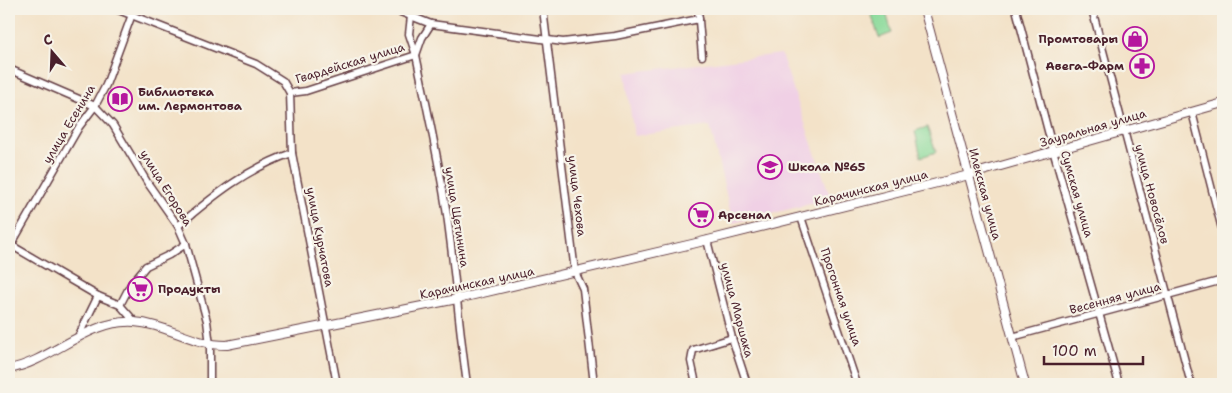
<svg xmlns="http://www.w3.org/2000/svg" width="1232" height="393" font-family="'Shantell Sans',sans-serif">
  <rect width="100%" height="100%" fill="#f7f3e8"/>
  <filter id="ink" filterUnits="userSpaceOnUse"><feTurbulence type="fractalNoise" baseFrequency=".02" numOctaves="2"/><feDisplacementMap in="SourceGraphic" scale="10" xChannelSelector="R" yChannelSelector="G"/><feConvolveMatrix kernelMatrix="1 2 1 2 8 2 1 2 1" color-interpolation-filters="sRGB"/></filter>
  <filter id="wash" filterUnits="userSpaceOnUse"><feTurbulence type="fractalNoise" baseFrequency=".0096" numOctaves="4" result="noise"/><feDisplacementMap in="SourceGraphic" scale="20" xChannelSelector="R" yChannelSelector="G"/><feGaussianBlur stdDeviation="1.12" result="paint"/><feColorMatrix in="noise" values="0 0 0 0 0 0 0 0 0 0 0 0 0 0 0 0 0 1.4 0 .05"/><feComposite in="paint" operator="in"/></filter>
  <g filter="url(#wash)">
    <rect width="100%" height="100%" fill="#f3e2c8"/>
    <!-- built -->
    <path fill="#f0d0e5" d="M781 54 831 199 733 223 710 126 634 136 625 73Z"/>
    <!-- park -->
    <g fill="#8ada9a" stroke="#6a7c62">
      <path d="M885 9 892 33 879 38 870 10Z"/>
      <path d="M927 127 936 152 921 157 915 131Z"/>
    </g>
  </g>
  <g filter="url(#ink)">
    <g fill="none" stroke-linecap="round" stroke-linejoin="round">
      <defs>
        <g id="minor">
          <path d="M116 9 256 64 283 81 290 93 292 153 337 384"/>
          <path d="M393 9 431 24 563 42 615 36 699 19"/>
          <path d="M543 9 575 272 583 289 594 384"/>
          <path d="M698 9 702 56"/>
          <path d="M1016 9 1053 150 1119 384"/>
          <path d="M1092 9 1191 384"/>
          <path d="M411 16 409 34 416 55C427 108 439 161 447 215 455 271 459 328 467 384"/>
          <path d="M416 55 422 38 431 24"/>
          <path d="M9 69 95 106 113 125 147 182 178 226 186 244 207 321 210 345V384"/>
          <path d="M290 93 306 91 416 55"/>
          <path d="M1192 112 1223 233"/>
          <path d="M801 217 857 384"/>
          <path d="M178 226C213 196 248 168 292 153"/>
          <path d="M707 240 732 338 747 384"/>
          <path d="M9 244 98 296 120 305 135 322"/>
          <path d="M11 245 79 127 95 106 106 85 134 9"/>
          <path d="M120 305 131 284 146 266 169 255 186 244"/>
          <path d="M78 337 98 296"/>
          <path d="M1012 337 1223 280"/>
          <path d="M696 384 691 361 693 350 732 338"/>
        </g>
        <g id="tertiary">
          <path d="M924 9 1025 384"/>
          <path d="M9 369C52 361 88 319 134 322 166 324 192 345 227 345L457 299 692 244 969 175 1223 103"/>
        </g>
      </defs>
      <!-- minor casing -->
      <use href="#minor" stroke="#633c43" stroke-width="9"/>
      <!-- tertiary casing -->
      <use href="#tertiary" stroke="#633c43" stroke-width="10"/>
      <!-- minor -->
      <use href="#minor" stroke="#fff" stroke-width="6"/>
      <!-- tertiary -->
      <use href="#tertiary" stroke="#fff" stroke-width="8"/>
    </g>
  </g>
  <!-- icons -->
  <defs>
    <symbol id="shop-ring" viewBox="-11 -11 22 22"><circle r="9.5" fill="#f7f3e8" stroke="#b5179e" stroke-width="1.5"/><path d="M-5-2.5h2.3a2.7 3.5 0 0 1 5.4 0H5L5.5 6h-11ZM-1.5-2.5h3a1.5 2.3 0 0 0-3 0Z" fill="#b5179e"/></symbol>
    <symbol id="pharmacy-ring" viewBox="-11 -11 22 22"><circle r="9.5" fill="#f7f3e8" stroke="#b5179e" stroke-width="1.5"/><path d="M-2-6h4v4h4v4h-4v4h-4v-4h-4v-4h4Z" fill="#b5179e"/></symbol>
    <symbol id="library-ring" viewBox="-11 -11 22 22"><circle r="9.5" fill="#f7f3e8" stroke="#b5179e" stroke-width="1.5"/><path d="M-6-4Q-3-5.5-.7-3.5V5Q-3 3-6 4ZM6-4Q3-5.5 .7-3.5V5Q3 3 6 4Z" fill="#b5179e"/></symbol>
    <symbol id="school-ring" viewBox="-11 -11 22 22"><circle r="9.5" fill="#f7f3e8" stroke="#b5179e" stroke-width="1.5"/><path d="M0-5L7-2L0 1L-7-2ZM-4 1L0 2.5L4 1V4Q0 6-4 4Z" fill="#b5179e"/></symbol>
    <symbol id="supermarket-ring" viewBox="-11 -11 22 22"><circle r="9.5" fill="#f7f3e8" stroke="#b5179e" stroke-width="1.5"/><path d="M-6-5.5h2.5l.6 2H6L4.5 2H-2.5L-4.4-4H-6ZM-1.5 3.2a1.3 1.3 0 1 0 .1 0ZM3 3.2a1.3 1.3 0 1 0 .1 0Z" fill="#b5179e"/></symbol>
  </defs>
  <g fill-rule="evenodd">
    <use href="#shop-ring" x="1121" y="25" width="28" height="28"/>
    <use href="#pharmacy-ring" x="1128" y="52" width="28" height="28"/>
    <use href="#library-ring" x="106" y="85" width="28" height="28"/>
    <use href="#school-ring" x="756" y="153" width="28" height="28"/>
    <use href="#supermarket-ring" x="687" y="201" width="28" height="28"/>
    <use href="#supermarket-ring" x="126" y="275" width="28" height="28"/>
  </g>
  <g text-anchor="middle" dominant-baseline="central" stroke-width="4.5" stroke-linejoin="round" paint-order="stroke">
    <!-- poi labels -->
    <g font-size="12" font-weight="bold" fill="#4a1f2b" stroke="#f7f3e8" text-anchor="start">
      <text x="1118" y="39" text-anchor="end">Промтовары</text>
      <text x="1124" y="66" text-anchor="end">Авега-Фарм</text>
      <text x="138" y="92">Библиотека<tspan x="138" dy="14">им. Лермонтова</tspan></text>
      <text x="788" y="167">Школа №65</text>
      <text x="718" y="215">Арсенал</text>
      <text x="158" y="289">Продукты</text>
    </g>
    <!-- street labels -->
    <g font-size="12" fill="#4a1f2b" stroke="#f7f3e8">
      <text transform="translate(350 63) rotate(-17)">Гвардейская улица</text>
      <text transform="translate(69 124) rotate(-59)">улица Есенина</text>
      <text transform="translate(1093 128) rotate(-16)">Зауральная улица</text>
      <text transform="translate(166 188) rotate(58)">улица Егорова</text>
      <text transform="translate(871 188) rotate(-14)">Карачинская улица</text>
      <text transform="translate(985 194) rotate(75)">Илекская улица</text>
      <text transform="translate(1077 194) rotate(74)">Сумская улица</text>
      <text transform="translate(1152 194) rotate(75)">улица Новосёлов</text>
      <text transform="translate(577 196) rotate(83)">улица Чехова</text>
      <text transform="translate(457 217) rotate(81)">улица Щетинина</text>
      <text transform="translate(320 237) rotate(79)">улица Курчатова</text>
      <text transform="translate(477 283) rotate(-12)">Карачинская улица</text>
      <text transform="translate(841 297) rotate(71)">Прогонная улица</text>
      <text transform="translate(1115 298) rotate(-15)">Весенняя улица</text>
      <text transform="translate(737 310) rotate(75)">улица Маршака</text>
    </g>
  </g>
  <!-- margin -->
  <rect width="1232" height="393" fill="none" stroke="#f7f3e8" stroke-width="30"/>
  <!-- north arrow -->
  <g transform="translate(52 52) rotate(341)" stroke="#f7f3e8" stroke-width="4" paint-order="stroke">
  <path d="M0-4L9 19L0 12L-9 19Z" fill="#4a1f2b"/>
  <text y="-8" font-size="14" font-weight="bold" text-anchor="middle" fill="#4a1f2b">С</text>
  </g>
  <!-- scale -->
  <path d="M1044 356v8h99v-8" fill="none" stroke="#4a1f2b" stroke-width="2.5"/>
  <text x="1052" y="356" font-size="15" fill="#4a1f2b" stroke="#f7f3e8" stroke-width="4" paint-order="stroke">100 m</text>
</svg>
